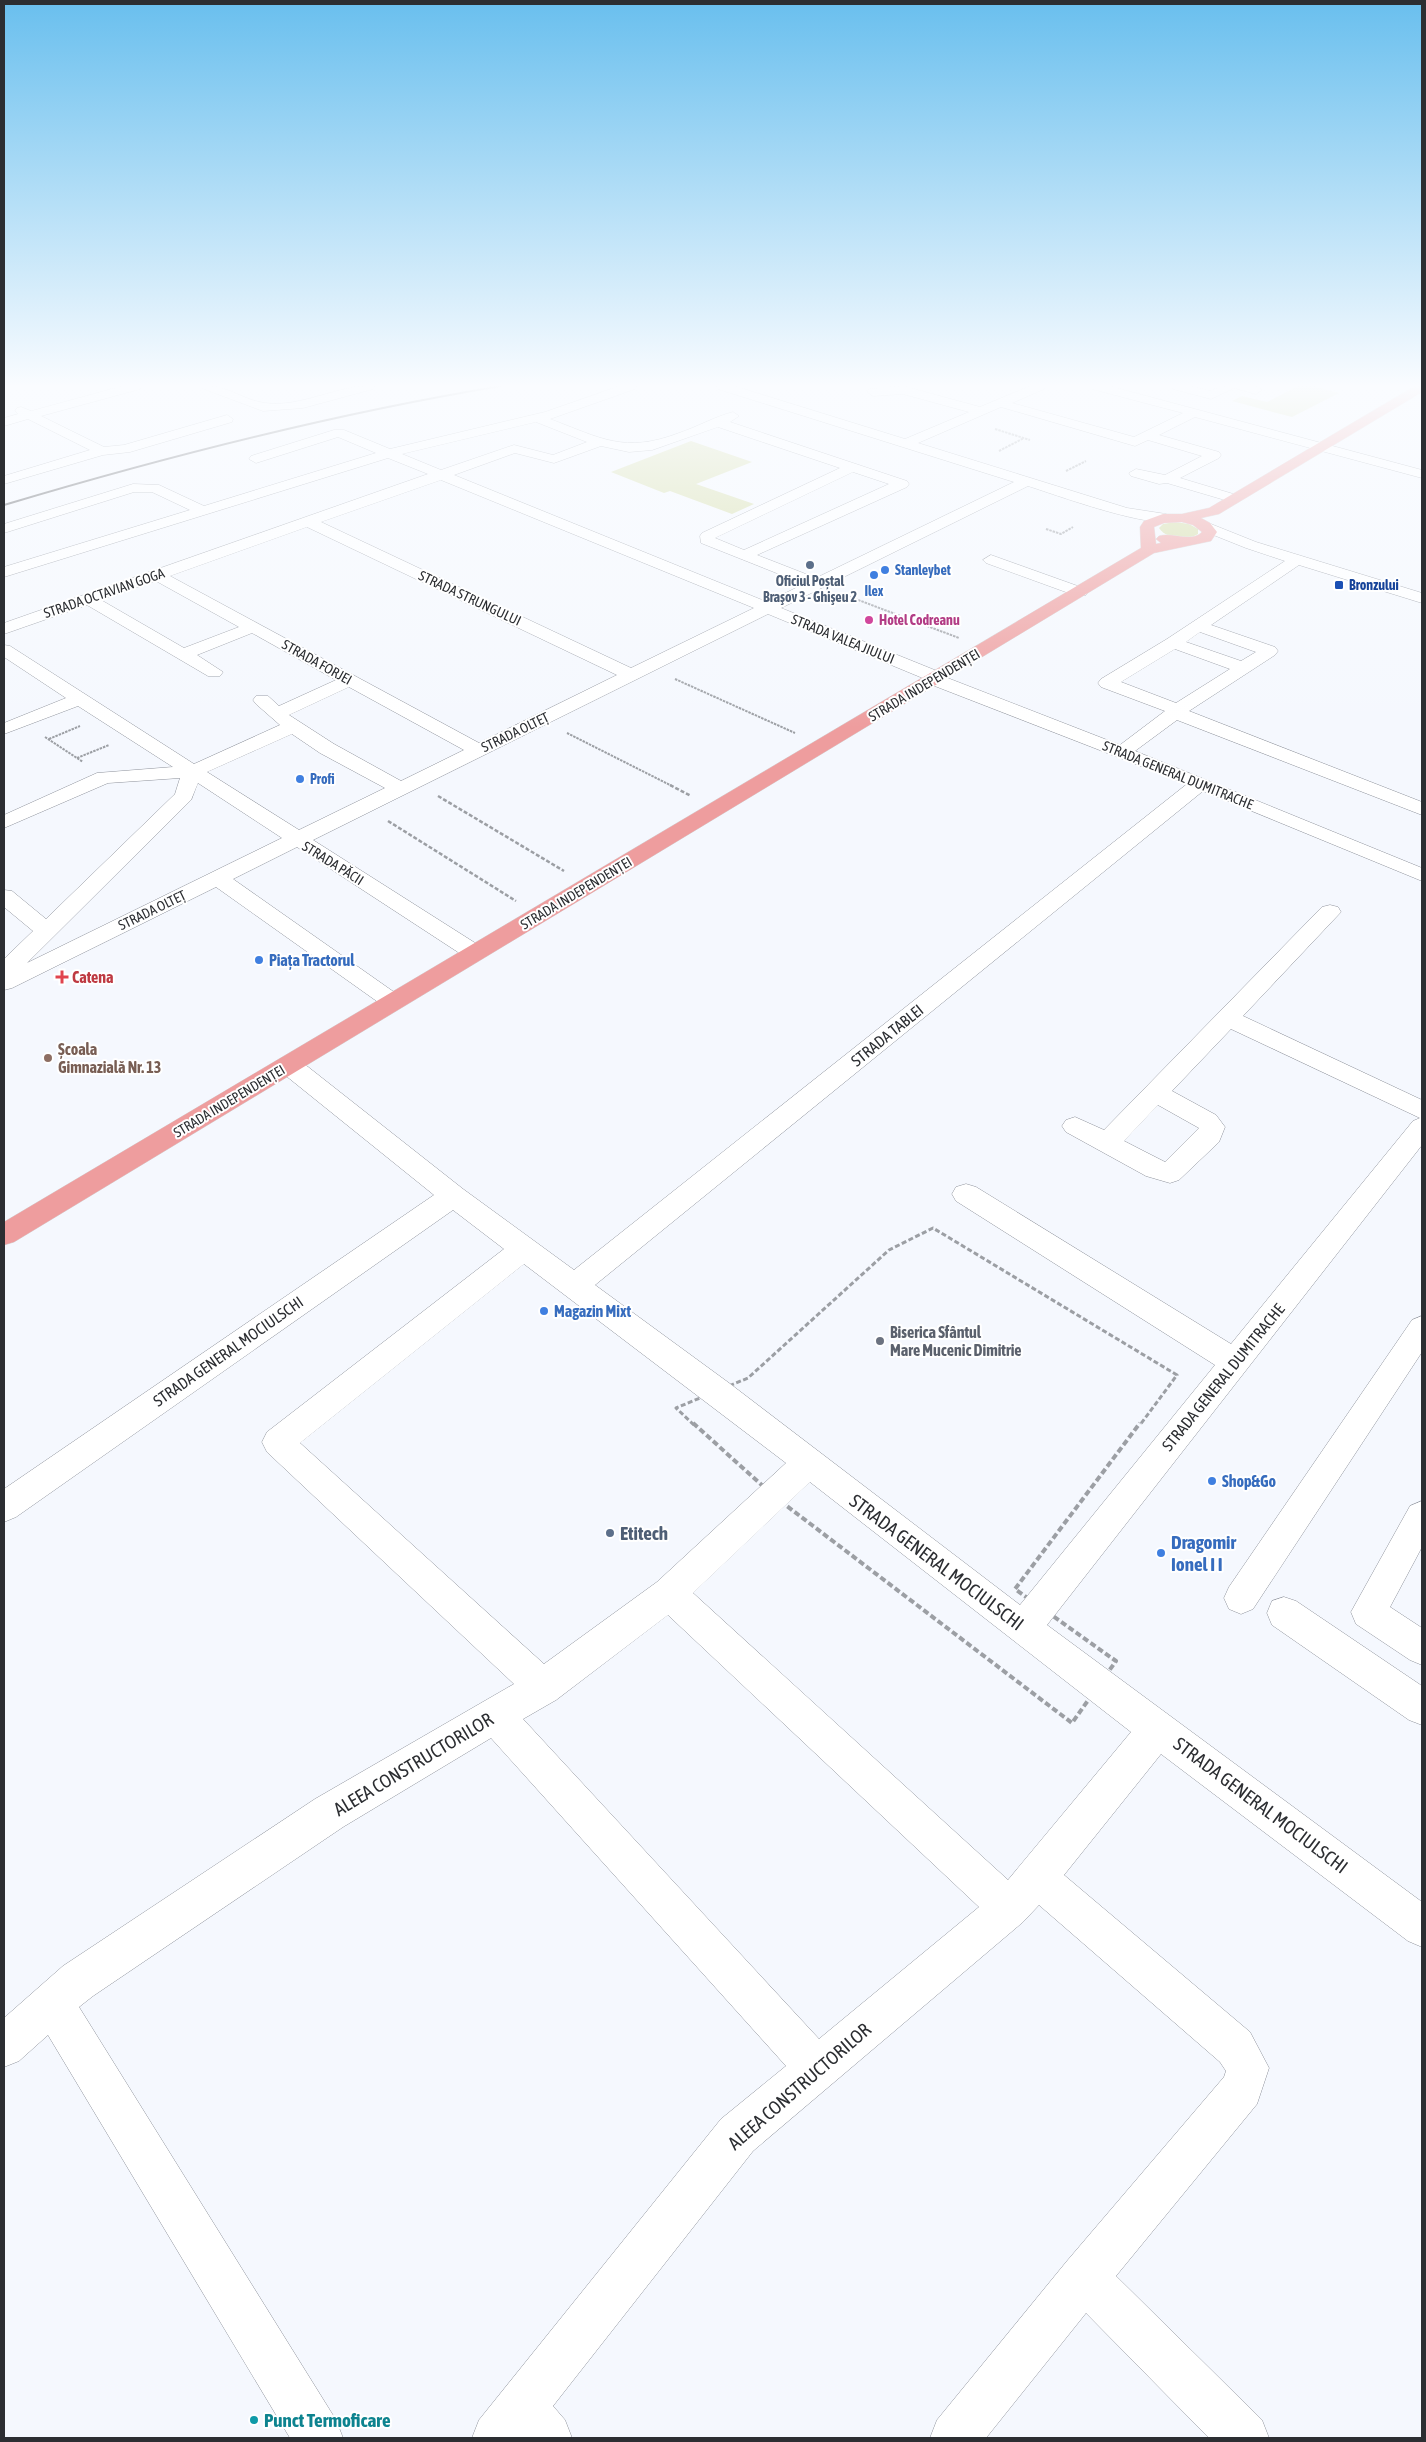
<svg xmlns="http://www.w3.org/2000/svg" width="1426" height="2442" font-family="'Asap Condensed',sans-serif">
  <rect width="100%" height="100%" fill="#f5f8fe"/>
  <!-- green -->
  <g fill="#d2da9f">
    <path d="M1298 386H1313L1339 393 1292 417 1232 401 1242 396 1267 402Z"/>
    <path d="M691 441 752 462 696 484 754 504 732 514 670 491 664 493 611 472Z"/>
    <path d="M1175 522 1189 524 1198 529V534C1188 541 1166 539 1159 528L1163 524Z"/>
  </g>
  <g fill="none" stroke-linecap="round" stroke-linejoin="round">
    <defs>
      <g id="minor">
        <path d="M123 386H142L140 389 41 416 104 447 124 445 227 415 233 419 232 422 130 452 103 455 4 484V476L90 450 28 419 4 426V418L18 414 15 411 17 408 21 407 31 411Z"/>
        <path d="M202 386C229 385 242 400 265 403 302 408 338 384 375 386L373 389 303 408 263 411 204 389Z"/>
        <path d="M620 386H637L635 389 550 419C601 438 624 454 679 433 697 427 714 417 733 412L739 416 730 422 907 481 909 484 907 487 757 555 816 578 1014 482 718 389 716 386H734L905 439 969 412 903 394 873 396 867 392 869 389 903 386 980 407 1030 386H1046L1044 389 1012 403 1134 437 1183 413 1092 389 1090 386H1109L1422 470V478L1195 417 1159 435 1219 452 1221 455 1219 458 1180 478 1240 496 1242 499 1235 503 1167 483 1159 484 1131 476 1129 473 1136 469 1165 475 1202 456 1148 440 1135 446 1001 407 918 443 1127 508 1166 514 1173 518C1162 534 1048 492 1028 486L781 608 942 673 945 677 1120 745 1165 711 1101 687 1098 683 1101 679 1167 639 1285 561 1246 548 1201 530 1199 527 1201 524H1211L1256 542 1422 593V603L1299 565 1211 625 1275 647 1278 651 1275 655 1189 711 1422 802V815L1177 720 1135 751 1422 868V881L1203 791 595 1285 729 1383 1020 1605 1215 1365 956 1201 952 1194 956 1187 966 1184 976 1187 1231 1344 1413 1121 1420 1118 1231 1029 1172 1091 1216 1115 1225 1127 1219 1142 1179 1180 1170 1183 1146 1176 1066 1132 1062 1126 1066 1120 1075 1117 1104 1130 1322 907 1330 905 1338 907 1341 912 1243 1016 1422 1100V1145L1047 1625 1422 1902V1947L1408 1941 1161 1754 1064 1875 1250 2032 1269 2068 1257 2104 1116 2276 1262 2420 1269 2438H1209L1086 2313 986 2438H930L937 2420 1067 2261 1224 2077 1226 2071 1220 2062 1039 1905 1023 1922 753 2151 553 2406 565 2420 572 2438H472L479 2420 721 2119 786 2066 491 1738 343 1827 93 1996 79 2007 336 2420 343 2438H290L48 2035 19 2061 4 2067V2018L63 1966 315 1799 514 1684 267 1452 262 1442 267 1432 504 1249 453 1210 16 1517 4 1522V1489L434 1195 280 1071 277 1065 280 1059 289 1057 298 1059 463 1189 574 1270 1187 784 927 683 925 679 768 614 313 840 483 948 486 953 483 958 475 960 467 958 297 847 233 879 401 997 405 1002 401 1007 393 1010 385 1007 216 887 12 988 4 990V959L33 931 4 907V890L12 891 46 919 175 794 180 778 108 783 4 828V815L97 773 173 767 78 706 4 734V723L66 698 4 657V645L10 646 194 764 280 725 256 704 253 700 256 696H268L279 706 336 680 252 633 197 655 223 672 220 676H208L87 605 4 634V623L428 474 388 458 4 577V567L190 510 152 492H134L4 533V524L133 484 159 485 204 506 376 453 338 437 256 463 249 459 251 456 334 430H344L390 449 545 412ZM536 422 587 442 553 455 514 445 441 470 402 454ZM718 427 840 468 702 533 700 536 701 543 804 584 767 602 454 475 515 453 554 463 601 446 629 452 652 450ZM853 472 889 484 744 550 715 538ZM441 480 754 608 631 668 321 522ZM307 527 617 675 479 743 170 576ZM156 581 239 627 184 648 101 600ZM1200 632 1256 652 1241 661 1186 642ZM1175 649 1230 669 1176 703 1121 682ZM349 687 464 750 401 781 334 744 289 715ZM292 734 320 753 385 788 299 830 207 772ZM198 783 282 838 27 963 191 800ZM1158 1105 1199 1128 1165 1162 1124 1141ZM524 1264 786 1463 657 1582 544 1664 300 1443ZM810 1482 1131 1732 1008 1880 693 1593ZM668 1615 979 1907 819 2039 523 1719 556 1700Z"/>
        <path d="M1171 386H1191L1210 391C1220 386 1253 381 1262 390L1256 394 1234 388 1211 399 1173 389Z"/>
        <path d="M991 555 1086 589 1088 592 1086 595H1074L986 563 983 560Z"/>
        <path d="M1422 1316V1352L1253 1609 1241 1614 1229 1609 1224 1598 1229 1587 1412 1320Z"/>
        <path d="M1422 1501V1547L1390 1607 1422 1628V1665L1410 1660 1356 1624 1351 1612 1410 1506Z"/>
        <path d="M1284 1597 1296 1601 1422 1686V1725L1409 1720 1272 1625 1267 1613 1272 1601Z"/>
      </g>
      <path id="major" d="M1415 386H1422V392L1219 514 1201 518 1210 523 1217 532 1211 541 1154 553 14 1242 4 1245V1222L1141 548 1140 527 1144 521 1163 514H1182L1209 508ZM1182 522 1193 525 1202 532C1192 543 1172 532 1159 536L1156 539 1161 543 1156 544 1154 527 1164 523Z"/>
    </defs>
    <!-- minor casing -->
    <use href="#minor" stroke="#8f939c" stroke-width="1"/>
    <!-- major casing -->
    <use href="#major" stroke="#d5d5d6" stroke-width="1"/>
    <!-- path-far3 -->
    <g stroke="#9c9fa4" stroke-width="2" stroke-dasharray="2.5 1" stroke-linecap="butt">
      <path d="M995 429 1030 440"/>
      <path d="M999 451 1024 438"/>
      <path d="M1066 471 1086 461"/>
      <path d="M1046 529 1061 534 1073 527"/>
      <path d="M845 595 959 638"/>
      <path d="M675 679 795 733"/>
      <path d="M567 733 672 786"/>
      <path d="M45 737 83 762"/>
      <path d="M49 739 80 726"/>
      <path d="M77 758 109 745"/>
    </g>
    <!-- path-far2 -->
    <g stroke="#9c9fa4" stroke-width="2.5" stroke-dasharray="4 2" stroke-linecap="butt">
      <path d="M670 785 691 796"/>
      <path d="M438 796 564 871"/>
      <path d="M388 821 516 901"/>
    </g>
    <!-- path-far1 -->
    <path stroke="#9c9fa4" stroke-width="3" stroke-dasharray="5 2.5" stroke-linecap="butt" d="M694 1425 676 1408 748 1378 889 1250 933 1228 1177 1375 1140 1425"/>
    <!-- path -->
    <path stroke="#9c9fa4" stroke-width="4" stroke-dasharray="6 3" stroke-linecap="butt" d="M693 1423 775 1497 1072 1723 1116 1661 1015 1589 1140 1423"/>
    <!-- minor -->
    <use href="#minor" fill="#fff" fill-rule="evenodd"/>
    <!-- major -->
    <use href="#major" fill="#ee9d9e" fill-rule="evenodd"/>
    <!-- rail -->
    <path stroke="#54565b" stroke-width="2" d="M4 505C168 456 332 414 501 386"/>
  </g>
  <!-- sky -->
  <linearGradient id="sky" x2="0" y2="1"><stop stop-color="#69bfee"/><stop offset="0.53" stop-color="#fafcff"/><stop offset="1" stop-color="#fafcff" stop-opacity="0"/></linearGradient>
  <rect width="1426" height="728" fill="url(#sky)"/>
  <!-- markers -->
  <g fill="#5c6f8a" stroke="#fff" stroke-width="2">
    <circle cx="810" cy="565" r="5"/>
    <circle cx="610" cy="1533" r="5"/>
  </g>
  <g fill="#3f7fe0" stroke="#fff" stroke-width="2">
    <circle cx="885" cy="570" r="5"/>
    <circle cx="874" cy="575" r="5"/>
    <circle cx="300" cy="779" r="5"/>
    <circle cx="259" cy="960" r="5"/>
    <circle cx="544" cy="1311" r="5"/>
    <circle cx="1212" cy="1481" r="5"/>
    <circle cx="1161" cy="1553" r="5"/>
  </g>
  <rect fill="#1a4fb4" stroke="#fff" stroke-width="2" x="1334" y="580" width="10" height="10" rx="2.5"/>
  <circle fill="#d1479c" stroke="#fff" stroke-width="2" cx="869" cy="620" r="5"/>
  <path fill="#e0444e" stroke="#fff" stroke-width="2" d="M59.5 969.5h5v5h5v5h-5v5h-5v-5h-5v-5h5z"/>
  <circle fill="#8d6e63" stroke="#fff" stroke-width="2" cx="48" cy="1058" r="5"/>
  <circle fill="#6b7280" stroke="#fff" stroke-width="2" cx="880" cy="1341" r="5"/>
  <circle fill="#0f9aa8" stroke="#fff" stroke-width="2" cx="254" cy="2420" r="5"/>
  <g text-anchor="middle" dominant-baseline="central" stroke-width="4" stroke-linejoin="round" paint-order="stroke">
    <!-- far-shop labels -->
    <g font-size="14" font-weight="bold" fill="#366cbe" stroke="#fff" text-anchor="start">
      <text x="895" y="570">Stanleybet</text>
      <text x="874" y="591" text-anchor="middle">Ilex</text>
      <text x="310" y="779">Profi</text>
    </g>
    <!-- far-service labels -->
    <g font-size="14" font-weight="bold" fill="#4e5e75" stroke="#fff">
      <text x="810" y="581">Oficiul Poștal<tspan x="810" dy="16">Braşov 3 - Ghişeu 2</tspan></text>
    </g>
    <!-- far-transit labels -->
    <g font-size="14" font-weight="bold" fill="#164399" stroke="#fff" text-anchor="start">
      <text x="1349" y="585">Bronzului</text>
    </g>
    <!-- far-street labels -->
    <g font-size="14" fill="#2c2e32" stroke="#fff">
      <text transform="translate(104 593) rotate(-19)">STRADA OCTAVIAN GOGA</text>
      <text transform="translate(470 598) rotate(25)">STRADA STRUNGULUI</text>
      <text transform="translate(843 639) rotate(22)">STRADA VALEA JIULUI</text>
      <text transform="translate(317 662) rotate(29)">STRADA FORJEI</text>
      <text transform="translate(924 685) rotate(-31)">STRADA INDEPENDENȚEI</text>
      <text transform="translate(515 732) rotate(-26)">STRADA OLTEȚ</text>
      <text transform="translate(1178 775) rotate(22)">STRADA GENERAL DUMITRACHE</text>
      <text transform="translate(333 863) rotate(32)">STRADA PĂCII</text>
      <text transform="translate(576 893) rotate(-31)">STRADA INDEPENDENȚEI</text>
      <text transform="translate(152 910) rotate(-26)">STRADA OLTEȚ</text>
      <text transform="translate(229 1101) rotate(-31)">STRADA INDEPENDENȚEI</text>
    </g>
    <!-- far-hotel labels -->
    <g font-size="14" font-weight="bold" fill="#b23c85" stroke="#fff" text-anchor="start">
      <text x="879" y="620">Hotel Codreanu</text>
    </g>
    <!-- shop labels -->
    <g font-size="16" font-weight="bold" fill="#366cbe" stroke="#fff" text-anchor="start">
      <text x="269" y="960">Piața Tractorul</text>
      <text x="554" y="1311">Magazin Mixt</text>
      <text x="1222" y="1481">Shop&amp;Go</text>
    </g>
    <!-- health labels -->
    <g font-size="16" font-weight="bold" fill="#be3a42" stroke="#fff" text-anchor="start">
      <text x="72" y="977">Catena</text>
    </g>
    <!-- street labels -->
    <g font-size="16" fill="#2c2e32" stroke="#fff">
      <text transform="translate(887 1035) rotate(-39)">STRADA TABLEI</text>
      <text transform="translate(228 1351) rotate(-35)">STRADA GENERAL MOCIULSCHI</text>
      <text transform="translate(1223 1377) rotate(-51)">STRADA GENERAL DUMITRACHE</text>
    </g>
    <!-- education labels -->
    <g font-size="16" font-weight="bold" fill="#785e54" stroke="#fff" text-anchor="start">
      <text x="58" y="1049">Școala<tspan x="58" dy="18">Gimnazială Nr. 13</tspan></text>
    </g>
    <!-- worship labels -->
    <g font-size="16" font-weight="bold" fill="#5b616d" stroke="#fff" text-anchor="start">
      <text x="890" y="1332">Biserica Sfântul<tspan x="890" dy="18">Mare Mucenic Dimitrie</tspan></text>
    </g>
    <!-- near-service labels -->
    <g font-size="19" font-weight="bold" fill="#4e5e75" stroke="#fff" text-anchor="start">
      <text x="620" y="1533">Etitech</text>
    </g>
    <!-- near-shop labels -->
    <g font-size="19" font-weight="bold" fill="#366cbe" stroke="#fff" text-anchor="start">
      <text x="1171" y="1542">Dragomir<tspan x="1171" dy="22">Ionel I I</tspan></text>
    </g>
    <!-- near-street labels -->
    <g font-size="19" fill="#2c2e32" stroke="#fff">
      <text transform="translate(937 1562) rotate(37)">STRADA GENERAL MOCIULSCHI</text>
      <text transform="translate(413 1764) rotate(-31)">ALEEA CONSTRUCTORILOR</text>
      <text transform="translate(1261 1805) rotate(37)">STRADA GENERAL MOCIULSCHI</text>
      <text transform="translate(799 2086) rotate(-41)">ALEEA CONSTRUCTORILOR</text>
    </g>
    <!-- near-culture labels -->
    <g font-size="19" font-weight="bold" fill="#0d838f" stroke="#fff" text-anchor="start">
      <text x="264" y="2420">Punct Termoficare</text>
    </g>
  </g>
  <!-- border -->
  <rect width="1426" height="2442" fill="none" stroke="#2c2e32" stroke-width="10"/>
</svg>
